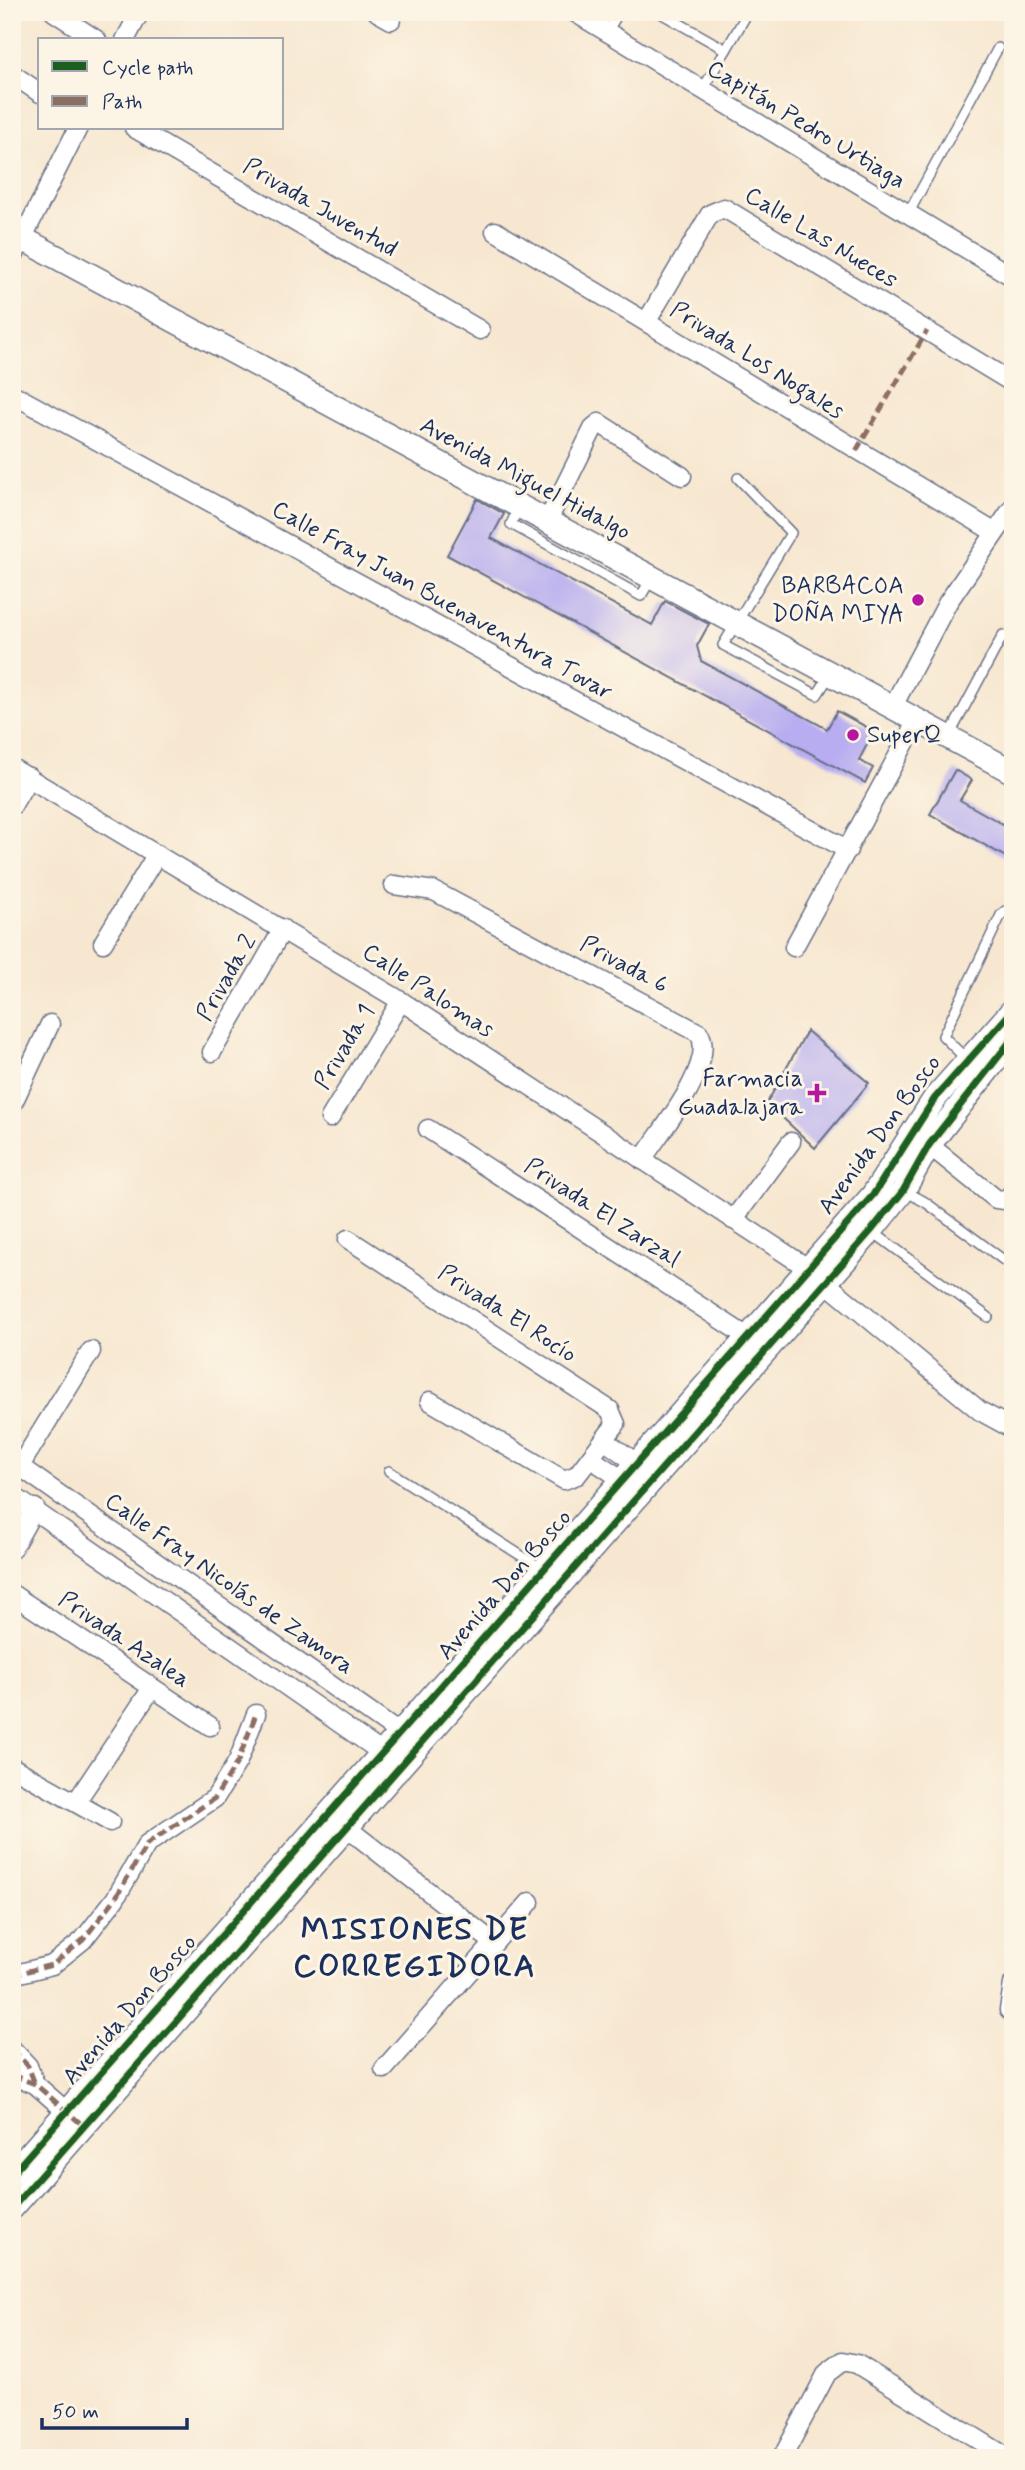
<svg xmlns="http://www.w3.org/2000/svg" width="1025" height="2470" font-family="Mynerve,sans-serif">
  <rect width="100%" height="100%" fill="#fcf5e5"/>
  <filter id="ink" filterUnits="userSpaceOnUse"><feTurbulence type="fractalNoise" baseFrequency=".0143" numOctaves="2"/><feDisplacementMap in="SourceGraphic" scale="14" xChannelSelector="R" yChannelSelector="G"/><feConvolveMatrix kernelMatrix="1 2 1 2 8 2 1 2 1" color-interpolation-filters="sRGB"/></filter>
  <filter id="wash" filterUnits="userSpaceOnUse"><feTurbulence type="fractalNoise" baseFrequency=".00686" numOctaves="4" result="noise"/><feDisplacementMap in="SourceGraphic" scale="28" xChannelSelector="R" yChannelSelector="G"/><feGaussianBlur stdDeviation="1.57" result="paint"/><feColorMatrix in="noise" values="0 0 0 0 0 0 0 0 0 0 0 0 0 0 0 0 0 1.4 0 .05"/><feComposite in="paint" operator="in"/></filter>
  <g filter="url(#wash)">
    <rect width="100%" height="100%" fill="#f7e7d0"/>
    <g id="blocks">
      <!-- building -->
      <g fill="#b7adf0">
        <path d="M477 499 504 514 491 538 652 625 665 601 709 624 697 646 701 661 827 729 837 711 874 731 859 760 873 768 865 783 447 555Z"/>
        <path d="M955 770 972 780 960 800 1013 830V861L930 814Z"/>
        <path d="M807 1031 869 1083 815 1148 767 1103Z"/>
      </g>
    </g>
  </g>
  <g filter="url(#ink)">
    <use href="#blocks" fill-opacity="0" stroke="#686f86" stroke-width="2"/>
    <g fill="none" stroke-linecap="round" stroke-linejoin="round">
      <defs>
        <g id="service">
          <path d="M659 12 726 50 702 90"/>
          <path d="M607 32 619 12"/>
          <path d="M726 50 748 12"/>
          <path d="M908 214 998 48"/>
          <path d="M738 478 791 533 723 645 817 695 830 675"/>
          <path d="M519 507 511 524 641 596 652 577"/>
          <path d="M949 736 1003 635"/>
          <path d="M967 1060 943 1036 1001 915 1005 911 1013 913"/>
          <path d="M905 1191 925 1202 1013 1267"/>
          <path d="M873 1232 988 1317"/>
          <path d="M389 1471 542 1569"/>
        </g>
        <g id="minor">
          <path d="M54 12 97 40"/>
          <path d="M377 12 391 20"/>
          <path d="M574 12 1013 277"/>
          <path d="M125 40 140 12"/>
          <path d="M12 74 40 93"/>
          <path d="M134 128 480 330"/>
          <path d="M495 231 994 532"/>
          <path d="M12 259 78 128"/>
          <path d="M647 321 710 214 724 208 1013 383"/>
          <path d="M12 394 848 850"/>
          <path d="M548 520 594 427 599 423 682 476"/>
          <path d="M893 706 948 602 1013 507"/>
          <path d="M12 768 401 1001 809 1269 980 1411 1013 1429"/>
          <path d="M12 806 29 777"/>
          <path d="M394 885 434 891 699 1033C718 1063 659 1133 642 1160"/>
          <path d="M103 943 157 854"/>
          <path d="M794 947 918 719"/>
          <path d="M212 1052 283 929"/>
          <path d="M12 1105 50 1024"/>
          <path d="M330 1118 401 1001"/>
          <path d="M428 1129 749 1338"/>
          <path d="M929 1145 996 1199 1005 1200 1013 1193"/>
          <path d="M733 1220 791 1142"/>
          <path d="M348 1239 610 1410 616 1424 577 1475 564 1480 430 1401"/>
          <path d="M605 1441 638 1464"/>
          <path d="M590 1458 623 1480"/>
          <path d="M12 1461 409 1740"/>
          <path d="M20 1466 91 1351"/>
          <path d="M12 1495 391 1759"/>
          <path d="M12 1549 35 1508"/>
          <path d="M12 1594 210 1726"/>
          <path d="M12 1767 110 1822"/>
          <path d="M76 1802 152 1688"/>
          <path d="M346 1827 494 1943"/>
          <path d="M12 1975 52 1965 83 1940 115 1899 147 1844 215 1798 238 1761 256 1714"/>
          <path d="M1013 1984 1009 2010 1013 2013"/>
          <path d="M12 2049 28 2066 35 2084"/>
          <path d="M384 2069 530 1902"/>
          <path d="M12 2075 35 2084 75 2119"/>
          <path d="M782 2458 827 2373 843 2361 857 2364 1008 2458"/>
        </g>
        <g id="tertiary">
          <path d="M12 233 1013 772"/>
          <path d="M12 2174 873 1195 935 1098 1013 1010"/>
          <path d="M12 2208 871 1231 903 1191 929 1145 1013 1038"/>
        </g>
      </defs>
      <!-- service casing -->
      <use href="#service" stroke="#686f86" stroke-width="12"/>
      <!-- minor casing -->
      <use href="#minor" stroke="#686f86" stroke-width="21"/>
      <!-- tertiary casing -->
      <use href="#tertiary" stroke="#686f86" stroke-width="26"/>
      <!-- service -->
      <use href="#service" stroke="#fff" stroke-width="9"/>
      <!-- minor -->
      <use href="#minor" stroke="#fff" stroke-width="18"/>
      <!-- tertiary -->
      <use href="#tertiary" stroke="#fff" stroke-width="23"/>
      <!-- quiet -->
      <g stroke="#8d6e63" stroke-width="5" stroke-dasharray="10 5" stroke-linecap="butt">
        <path d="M856 451 927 331"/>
        <path d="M12 1975 52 1965 83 1940 115 1899 147 1844 215 1798 238 1761 256 1714"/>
        <path d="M12 2049 28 2066 35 2084"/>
        <path d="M12 2075 35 2084 86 2128"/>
      </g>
      <defs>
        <g id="cycleway">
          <path d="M12 2174 873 1195 935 1098 1013 1010"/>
          <path d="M12 2208 871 1231 903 1191 929 1145 1013 1038"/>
        </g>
      </defs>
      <!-- cycleway casing -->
      <use href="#cycleway" stroke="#fcf5e5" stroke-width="11"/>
      <!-- cycleway -->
      <use href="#cycleway" stroke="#1b5e20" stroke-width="7"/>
    </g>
  </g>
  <!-- markers -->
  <g fill="#b5179e" stroke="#fcf5e5" stroke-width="2.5">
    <circle cx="918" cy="600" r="7"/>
    <circle cx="853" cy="735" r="7"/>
    <path d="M813.5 1082.5h7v7h7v7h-7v7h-7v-7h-7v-7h7z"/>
  </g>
  <g text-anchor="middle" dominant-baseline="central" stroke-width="6" stroke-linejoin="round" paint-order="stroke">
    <!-- street labels -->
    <g font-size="24" fill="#1b2f5e" stroke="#fcf5e5">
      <text transform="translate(806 125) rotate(31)">Capitán Pedro Urtiaga</text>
      <text transform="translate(320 208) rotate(30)">Privada Juventud</text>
      <text transform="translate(821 238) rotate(31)">Calle Las Nueces</text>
      <text transform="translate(757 361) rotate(32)">Privada Los Nogales</text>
      <text transform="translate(525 479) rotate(28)">Avenida Miguel Hidalgo</text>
      <text transform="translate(442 601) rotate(29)">Calle Fray Juan Buenaventura Tovar</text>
      <text transform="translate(624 965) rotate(28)">Privada 6</text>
      <text transform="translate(227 978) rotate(-60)">Privada 2</text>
      <text transform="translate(428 991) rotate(33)">Calle Palomas</text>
      <text transform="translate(345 1047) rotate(-59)">Privada 1</text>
      <text transform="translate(880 1135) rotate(-54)">Avenida Don Bosco</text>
      <text transform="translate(602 1213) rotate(33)">Privada El Zarzal</text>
      <text transform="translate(507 1314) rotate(33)">Privada El Rocío</text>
      <text transform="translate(229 1584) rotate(35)">Calle Fray Nicolás de Zamora</text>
      <text transform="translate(505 1585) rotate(-49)">Avenida Don Bosco</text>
      <text transform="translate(124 1640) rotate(34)">Privada Azalea</text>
      <text transform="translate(130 2010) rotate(-49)">Avenida Don Bosco</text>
    </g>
    <!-- poi labels -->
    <g font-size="24" fill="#1b2f5e" stroke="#fcf5e5" text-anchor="end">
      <text x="904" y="586">BARBACOA<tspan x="904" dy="28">DOÑA MIYA</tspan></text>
      <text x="867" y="735" text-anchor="start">SuperQ</text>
      <text x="803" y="1079">Farmacia<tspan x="803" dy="28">Guadalajara</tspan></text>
    </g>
    <!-- district labels -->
    <g font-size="32" font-weight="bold" letter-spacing="2" fill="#1b2f5e" stroke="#fcf5e5">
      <text x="415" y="1930">MISIONES DE<tspan x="415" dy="37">CORREGIDORA</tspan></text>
    </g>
  </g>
  <!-- margin -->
  <rect width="1025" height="2470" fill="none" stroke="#fcf5e5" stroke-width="42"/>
  <!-- legend -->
  <rect x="38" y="38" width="245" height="91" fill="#fcf5e5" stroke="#a2a6af" stroke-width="2"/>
  <rect x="52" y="61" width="35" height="10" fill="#1b5e20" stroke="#a2a6af" stroke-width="2"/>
  <text x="102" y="74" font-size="21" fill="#1b2f5e">Cycle path</text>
  <rect x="52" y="96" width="35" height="10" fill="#8d6e63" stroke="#a2a6af" stroke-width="2"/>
  <text x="102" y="108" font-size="21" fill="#1b2f5e">Path</text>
  <!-- scale -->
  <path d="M42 2418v10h145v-10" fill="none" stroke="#1b2f5e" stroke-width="3.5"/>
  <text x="52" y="2418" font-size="21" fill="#1b2f5e" stroke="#fcf5e5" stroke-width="5" paint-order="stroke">50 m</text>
</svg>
